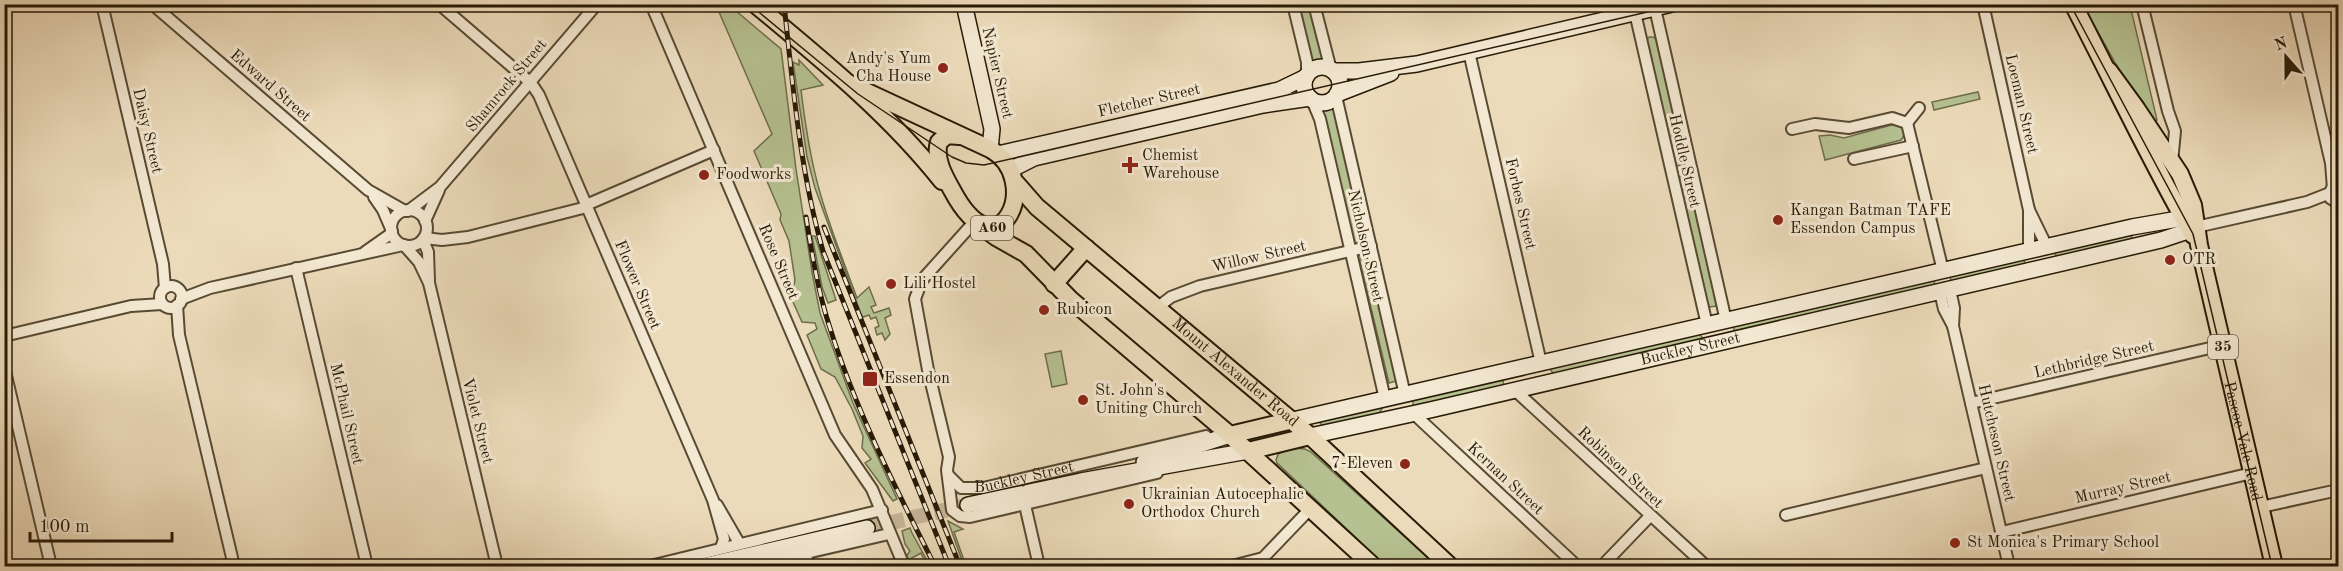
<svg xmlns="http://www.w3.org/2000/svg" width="2343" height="571" font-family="'Old Standard TT',serif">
  <rect width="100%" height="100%" fill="#ecdbba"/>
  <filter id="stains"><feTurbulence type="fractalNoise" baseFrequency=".00333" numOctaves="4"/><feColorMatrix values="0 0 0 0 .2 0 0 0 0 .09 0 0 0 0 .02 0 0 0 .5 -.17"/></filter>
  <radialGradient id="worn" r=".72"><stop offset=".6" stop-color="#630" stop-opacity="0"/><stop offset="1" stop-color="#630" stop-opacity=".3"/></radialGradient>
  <!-- green -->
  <g fill="#b6c191" stroke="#6e6e4c" stroke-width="1.5">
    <path d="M716 5H729L781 49 796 169 812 272 820 313 853 403 897 499 893 501 865 463 871 459 862 448 863 436 852 409 835 377 821 369 807 335 817 329 815 323 802 322 788 291 794 285 795 280 789 241 780 220 781 214 754 151 772 134Z"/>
    <path d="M1297 5H1310L1322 59 1319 64H1312Z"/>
    <path d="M2083 5H2130L2157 120 2153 122 2122 75Z"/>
    <path d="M1649 37H1653L1657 40 1686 160 1684 164 1678 166 1674 163 1646 41Z"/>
    <path d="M799 60 823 85 801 90C805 123 810 157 819 189 829 226 844 262 857 298L869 287 876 305 871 307 874 313 889 308 891 315 885 318 890 334 885 340 882 333 877 335 875 328 879 326 876 317 871 319 869 315 863 317 861 314 815 188 807 157 793 62 799 65Z"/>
    <path d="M1978 92 1980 99 1934 110 1932 102Z"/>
    <path d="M1329 106 1334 110 1365 236 1363 244 1359 245 1354 243 1322 112Z"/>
    <path d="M1895 124 1904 127 1906 133 1901 140 1825 160 1819 136 1830 135 1844 138Z"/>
    <path d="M1688 173 1718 302 1716 306 1710 307 1706 303 1678 177Z"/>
    <path d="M2131 234 2132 240 2058 258 2055 254 2056 251Z"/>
    <path d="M812 236H815L836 300 828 303 822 287Z"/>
    <path d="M1364 253 1368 257 1400 380 1389 383 1360 262V255Z"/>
    <path d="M2024 259 2025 264 1955 283 1951 281 1950 276Z"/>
    <path d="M1929 278 1934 281 1935 285 1739 332 1735 331 1733 327 1735 323Z"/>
    <path d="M1697 332 1703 338 1700 342 1555 376 1550 369 1552 365Z"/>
    <path d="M1061 351 1067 384 1052 387 1045 354Z"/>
    <path d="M1497 378 1503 381 1504 386 1413 406V399Z"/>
    <path d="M1381 407 1382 409 1379 413 1324 427 1318 421Z"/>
    <path d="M1293 448 1305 449 1311 452 1437 566H1386L1277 463 1276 460 1278 454Z"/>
    <path d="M948 521 963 529 954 532 966 566H964Z"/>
    <path d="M910 528 912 533 930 566H927L921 553 908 560 907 555 910 551 905 544 902 531Z"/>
  </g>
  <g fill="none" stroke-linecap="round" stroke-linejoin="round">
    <!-- secondary-tunnel -->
    <path stroke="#c5b496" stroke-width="15" stroke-dasharray="15 8" stroke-linecap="butt" d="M867 528 968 505"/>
    <defs>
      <g id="street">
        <path d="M102 4 163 264 165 288"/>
        <path d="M152 4 368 190 405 211"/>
        <path d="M439 4 531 83 539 95 713 500 724 539 721 548"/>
        <path d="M651 4 835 435 872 489 904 566"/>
        <path d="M1293 4 1307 62V76"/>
        <path d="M1314 4 1331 70"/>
        <path d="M1633 4 1707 325"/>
        <path d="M1654 4 1726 321"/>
        <path d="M1983 4 2029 210V251"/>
        <path d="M2142 4 2168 111 2175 131 2172 162"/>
        <path d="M2294 4 2331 163 2333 188"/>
        <path d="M1469 52 1541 363"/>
        <path d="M1336 96 1405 395"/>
        <path d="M1312 100 1320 119 1385 399"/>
        <path d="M1907 123 1919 108"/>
        <path d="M1792 129 1815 124 1849 128 1892 118 1907 123 1943 271"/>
        <path d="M1854 159 1913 146"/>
        <path d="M2332 188 2330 193V198L2338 203"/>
        <path d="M374 197 383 210 392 231"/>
        <path d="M586 205 714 150"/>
        <path d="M2029 210 2047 247"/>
        <circle cx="409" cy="228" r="18"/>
        <path d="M408 211 440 187 597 4"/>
        <path d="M425 221 439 190"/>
        <path d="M975 221 922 280 915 299 928 370 949 457 947 470 952 510 960 516 970 517 1157 473"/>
        <path d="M2196 227 2307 202 2330 193"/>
        <path d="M424 238 442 240 468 237 587 207"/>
        <path d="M423 240 428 252 429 280"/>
        <path d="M404 245 419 262 429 283 497 566"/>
        <path d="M365 252 392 233"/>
        <path d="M296 268 367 566"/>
        <circle cx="171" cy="297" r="11"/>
        <path d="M1950 290 1954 308 1953 326 2009 566"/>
        <path d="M1940 292 1944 309 1953 326"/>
        <path d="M181 299 210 288 403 245"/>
        <path d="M177 305 179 335 234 566"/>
        <path d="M1158 307 1171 297 1200 286 1371 246"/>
        <path d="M4 336 131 306 162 304"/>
        <path d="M4 367 51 566"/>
        <path d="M1517 390 1519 394 1706 566"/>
        <path d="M1971 403 2223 345"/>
        <path d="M1414 414 1577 566"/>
        <path id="s1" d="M949 476 961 488H983L1206 436"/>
        <path d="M717 505 739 543"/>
        <path d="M1025 505 1039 566"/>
        <path d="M2261 507 2338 490"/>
        <path d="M1786 515 1986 468"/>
        <path d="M2002 532 2252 473"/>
        <path d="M805 553 809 566"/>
        <path d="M650 566 882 510"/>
        <path d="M750 566 889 534"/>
        <path d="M1232 566 1263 558 1310 509"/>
        <path d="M1602 566 1650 516"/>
      </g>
      <g id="secondary">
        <path d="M964 4 992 129 990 149"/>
        <circle cx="1322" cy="85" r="18"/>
        <path d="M1333 71H1359L1417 64 1672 4"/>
        <path d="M1337 94 1391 73"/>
        <path d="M998 154 1279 90 1306 77"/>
        <path d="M1010 170 1034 158 1263 105 1310 98"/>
        <path d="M1293 420 2132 227 2184 218"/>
        <path id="s2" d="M1310 436 1430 410 2161 240 2191 230"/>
        <path d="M1144 462 1230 435"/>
        <path d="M968 505 1081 481 1248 451"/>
        <path d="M703 566 867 528"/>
      </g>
      <g id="primary">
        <path d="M755 4C821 59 888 113 942 181"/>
        <path d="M2073 4C2113 81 2150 160 2193 235"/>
        <path d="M2109 71 2136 108 2180 174 2193 205 2199 245 2274 566"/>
        <path d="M850 84 990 149C1044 178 1000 281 952 190 944 176 934 158 939 142L947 135 959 136"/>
        <path id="s3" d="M1016 183 1037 207 1310 436 1450 566"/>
        <path d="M977 223 996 237 1026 254 1070 299 1230 435 1373 566"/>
        <path d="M1054 284 1086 248"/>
        <path d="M1230 435 1293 420"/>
        <path d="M1248 451 1310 436"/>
      </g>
    </defs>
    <!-- street casing -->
    <use href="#street" stroke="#584a33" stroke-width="14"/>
    <!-- secondary casing -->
    <use href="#secondary" stroke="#271a06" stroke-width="18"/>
    <!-- primary casing -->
    <use href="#primary" stroke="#271a06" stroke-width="20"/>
    <!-- street -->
    <use href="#street" stroke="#f3e8d2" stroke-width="10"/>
    <!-- secondary -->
    <use href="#secondary" stroke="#f3e8d2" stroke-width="15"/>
    <!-- primary -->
    <use href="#primary" stroke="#ecdbba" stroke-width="16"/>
    <!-- tram -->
    <g stroke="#271a06" stroke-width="1.5">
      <path d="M749 4 858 94 952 157 966 163 984 165 1682 4"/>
      <path id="s4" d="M2070 4 2193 234 2272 566"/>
    </g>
    <defs>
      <g id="rail">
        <path d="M784 4C793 87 800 171 823 251L949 566"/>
        <path d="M806 217C812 254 818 292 830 328 856 411 896 489 935 566"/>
        <path d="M824 227 960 566"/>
      </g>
    </defs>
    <!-- rail casing -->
    <use href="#rail" stroke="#271a06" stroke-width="5"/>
    <!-- rail -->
    <use href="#rail" stroke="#f3e8d2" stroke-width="3" stroke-dasharray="9" stroke-linecap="butt"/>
  </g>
  <!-- markers -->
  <g fill="#8f2418" stroke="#f3e8d2" stroke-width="2">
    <circle cx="943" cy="68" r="6"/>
    <path d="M1127 156h6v6h6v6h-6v6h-6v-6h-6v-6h6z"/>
    <circle cx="704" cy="175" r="6"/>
    <circle cx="1778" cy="220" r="6"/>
    <circle cx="2170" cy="260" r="6"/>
    <circle cx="891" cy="284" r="6"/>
    <circle cx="1044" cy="310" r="6"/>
    <rect x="862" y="371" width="16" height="16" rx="3"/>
    <circle cx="1083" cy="400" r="6"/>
    <circle cx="1405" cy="464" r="6"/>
    <circle cx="1129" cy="504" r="6"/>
    <circle cx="1955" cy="543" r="6"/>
  </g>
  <g text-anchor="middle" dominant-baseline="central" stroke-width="6" stroke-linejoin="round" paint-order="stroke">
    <!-- shield labels -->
    <g fill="#f3e8d2" stroke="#645843" stroke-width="1.5">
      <rect x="971" y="216" width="42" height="24" rx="4.5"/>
      <rect x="2208" y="335" width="30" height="24" rx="4.5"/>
    </g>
    <g font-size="15" font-weight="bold" fill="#271a06">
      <text x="992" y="228">A60</text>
      <text x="2223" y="347">35</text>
    </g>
    <!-- poi labels -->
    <g font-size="16" fill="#271a06" stroke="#f3e8d2" text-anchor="start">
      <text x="931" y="59" text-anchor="end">Andy's Yum<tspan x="931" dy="18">Cha House</tspan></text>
      <text x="1142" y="156">Chemist<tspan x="1142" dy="18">Warehouse</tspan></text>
      <text x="716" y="175">Foodworks</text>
      <text x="1790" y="211">Kangan Batman TAFE<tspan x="1790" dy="18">Essendon Campus</tspan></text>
      <text x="2182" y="260">OTR</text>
      <text x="903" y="284">Lili Hostel</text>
      <text x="1056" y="310">Rubicon</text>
      <text x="884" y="379">Essendon</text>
      <text x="1095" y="391">St. John's<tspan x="1095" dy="18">Uniting Church</tspan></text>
      <text x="1393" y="464" text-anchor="end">7-Eleven</text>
      <text x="1141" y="495">Ukrainian Autocephalic<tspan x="1141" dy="18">Orthodox Church</tspan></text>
      <text x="1967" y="543">St Monica's Primary School</text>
    </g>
    <!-- street labels -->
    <g font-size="16" fill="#271a06" stroke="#f3e8d2">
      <text transform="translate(997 73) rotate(77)">Napier Street</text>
      <text transform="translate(270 86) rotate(41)">Edward Street</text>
      <text transform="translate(507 86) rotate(-50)">Shamrock Street</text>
      <text transform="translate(1149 101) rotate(-13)">Fletcher Street</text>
      <text transform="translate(2021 104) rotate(77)">Loeman Street</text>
      <text transform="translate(147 131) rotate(77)">Daisy Street</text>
      <text transform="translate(1684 161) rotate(77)">Hoddle Street</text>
      <text transform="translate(1520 204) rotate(77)">Forbes Street</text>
      <text transform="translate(1365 246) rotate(77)">Nicholson Street</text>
      <text transform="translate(1259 257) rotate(-13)">Willow Street</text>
      <text transform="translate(778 262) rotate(67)">Rose Street</text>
      <text transform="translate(637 285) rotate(67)">Flower Street</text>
      <text stroke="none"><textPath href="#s2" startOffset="390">Buckley Street</textPath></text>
      <text transform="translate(2094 360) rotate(-13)">Lethbridge Street</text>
      <text stroke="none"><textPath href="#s3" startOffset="290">Mount Alexander Road</textPath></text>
      <text transform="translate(346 414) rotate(77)">McPhail Street</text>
      <text transform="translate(477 421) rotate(76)">Violet Street</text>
      <text stroke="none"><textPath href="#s4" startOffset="474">Pascoe Vale Road</textPath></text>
      <text transform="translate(1996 443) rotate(77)">Hutcheson Street</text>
      <text transform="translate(1620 468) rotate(43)">Robinson Street</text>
      <text stroke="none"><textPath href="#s1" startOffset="81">Buckley Street</textPath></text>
      <text transform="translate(1505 479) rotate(43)">Kernan Street</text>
      <text transform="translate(2123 488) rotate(-13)">Murray Street</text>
    </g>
  </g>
  <!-- margin -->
  <rect width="2343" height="571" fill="none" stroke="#ecdbba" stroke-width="24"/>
  <rect x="6" y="6" width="2331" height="559" fill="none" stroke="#271a06" stroke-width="3"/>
  <rect x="12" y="12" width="2319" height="547" fill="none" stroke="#271a06" stroke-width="1.5"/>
  <!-- north arrow -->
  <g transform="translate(2286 57) rotate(339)" stroke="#f3e8d2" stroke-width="4.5" paint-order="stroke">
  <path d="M0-4.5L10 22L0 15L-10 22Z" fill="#271a06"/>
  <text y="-9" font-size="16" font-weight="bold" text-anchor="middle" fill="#271a06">N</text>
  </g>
  <!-- scale -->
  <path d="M30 532v9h142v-9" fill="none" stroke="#271a06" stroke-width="3"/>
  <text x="39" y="532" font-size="18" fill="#271a06" stroke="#f3e8d2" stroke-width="4.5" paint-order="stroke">100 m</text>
  <rect width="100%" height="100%" filter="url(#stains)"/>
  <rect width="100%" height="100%" fill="url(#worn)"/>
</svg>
